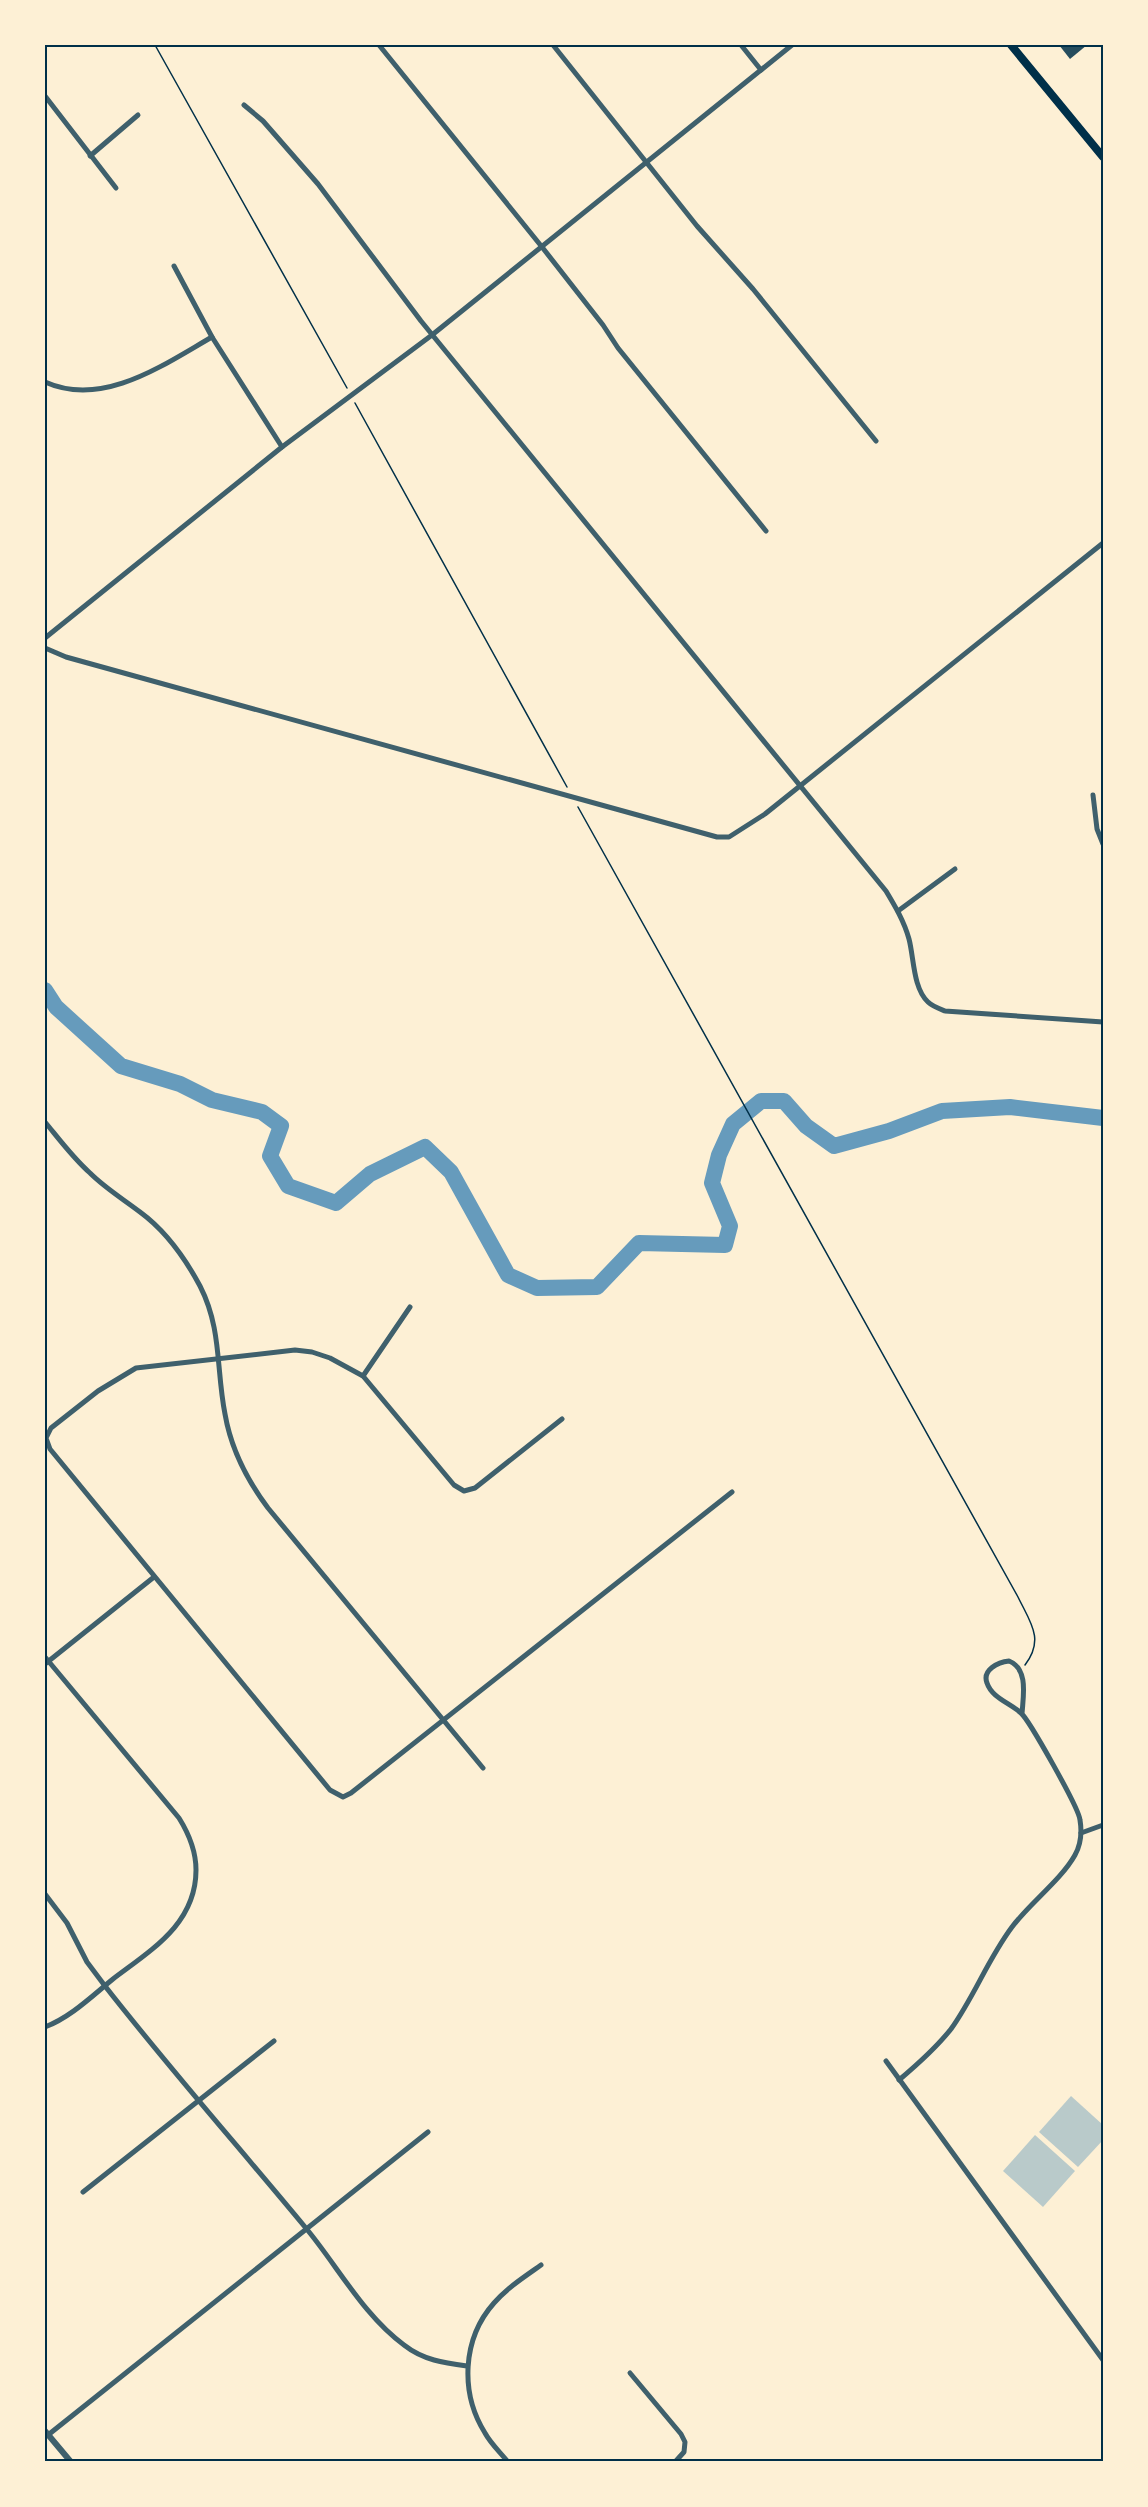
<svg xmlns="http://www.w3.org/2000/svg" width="1148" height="2507" font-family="Overpass,sans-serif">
  <rect width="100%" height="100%" fill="#fdf0d5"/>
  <!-- green -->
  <g fill="#b9caca">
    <path d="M1071 2096 1103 2125V2140L1078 2167 1039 2132Z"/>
    <path d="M1035 2135 1075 2171 1043 2207 1003 2171Z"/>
  </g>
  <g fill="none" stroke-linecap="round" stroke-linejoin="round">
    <!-- river -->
    <path stroke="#669bbc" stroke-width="16" d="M45 990 56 1007 121 1066 180 1084 212 1100 262 1112 281 1126 270 1156 288 1186 336 1203 370 1174 425 1147 451 1172 508 1275 537 1288 597 1287 639 1243 725 1245 730 1226 712 1183 719 1155 733 1124 761 1101H784L806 1126 834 1146 889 1131 942 1111 1010 1107 1103 1118"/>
  </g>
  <!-- building -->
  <path fill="#264d5e" d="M1059 45H1087L1070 59Z"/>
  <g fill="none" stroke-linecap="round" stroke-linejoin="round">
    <!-- path -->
    <g stroke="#003049" stroke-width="1.5">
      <path d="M155 45 347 388"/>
      <path d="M355 403 567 787"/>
      <path d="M578 807 1018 1597C1030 1622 1045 1639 1025 1665"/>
    </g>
    <!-- minor -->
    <g stroke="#3f606c" stroke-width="5">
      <path d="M379 45 542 247 603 325 618 348 766 531"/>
      <path d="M553 45 697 226 753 289 876 441"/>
      <path d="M741 45 761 70"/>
      <path d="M45 96 116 188"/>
      <path d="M244 105 263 121 318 184 421 321 886 891C895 906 904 921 909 939 914 958 913 988 928 1002 932 1006 940 1009 945 1011L1103 1022"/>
      <path d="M90 156 138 115"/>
      <path d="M174 266 212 337 282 447"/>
      <path d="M45 382C103 408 163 365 212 337"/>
      <path d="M45 638 282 447 432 335 792 45"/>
      <path d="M45 648 66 657 717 837H729L765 814 1103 543"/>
      <path d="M1093 795 1097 829 1103 844"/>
      <path d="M898 911 955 869"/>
      <path d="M45 1122C59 1139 73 1158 90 1173 105 1188 123 1199 140 1212 166 1231 185 1258 200 1286 222 1329 216 1369 225 1414 231 1449 247 1480 268 1508L483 1768"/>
      <path d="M363 1376 410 1307"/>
      <path d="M562 1419 475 1488 464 1491 454 1485 363 1376 330 1358 312 1352 295 1350 136 1368 98 1391 51 1428 46 1438 50 1449 330 1790 343 1797 351 1793 732 1492"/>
      <path d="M45 1657 179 1818C189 1834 196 1851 196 1870 196 1924 151 1950 113 1979 92 1996 71 2017 45 2027"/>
      <path d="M45 1664 154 1577"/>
      <path d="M1081 1833 1103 1825"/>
      <path d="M45 1894 67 1923 87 1962 105 1986C169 2068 238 2146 305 2227 337 2265 363 2315 404 2345 423 2360 444 2363 467 2366"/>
      <path d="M886 2061 1103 2360"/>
      <path d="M899 2080C918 2064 936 2048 951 2029 974 1997 988 1959 1012 1927 1030 1903 1061 1880 1075 1855 1081 1844 1082 1832 1080 1820 1079 1808 1029 1720 1021 1713 1010 1703 992 1698 987 1683 982 1670 998 1662 1009 1661 1029 1669 1023 1697 1022 1714"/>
      <path d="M83 2192 274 2041"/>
      <path d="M630 2373 681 2434 685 2442 684 2452 675 2462"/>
      <path d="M48 2435 428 2132"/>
      <path d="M508 2462C500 2452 491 2444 485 2433 460 2393 462 2339 494 2303 507 2288 524 2277 541 2265"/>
    </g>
    <!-- tertiary -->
    <path stroke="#3f606c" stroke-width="6" d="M45 2431 71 2462"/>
    <!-- primary -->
    <path stroke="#003049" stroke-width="8" d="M1011 45 1103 157"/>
  </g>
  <!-- border -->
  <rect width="1148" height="2507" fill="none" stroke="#fdf0d5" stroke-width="93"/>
  <rect x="46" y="46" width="1056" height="2414" fill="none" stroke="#003049" stroke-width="2"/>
</svg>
